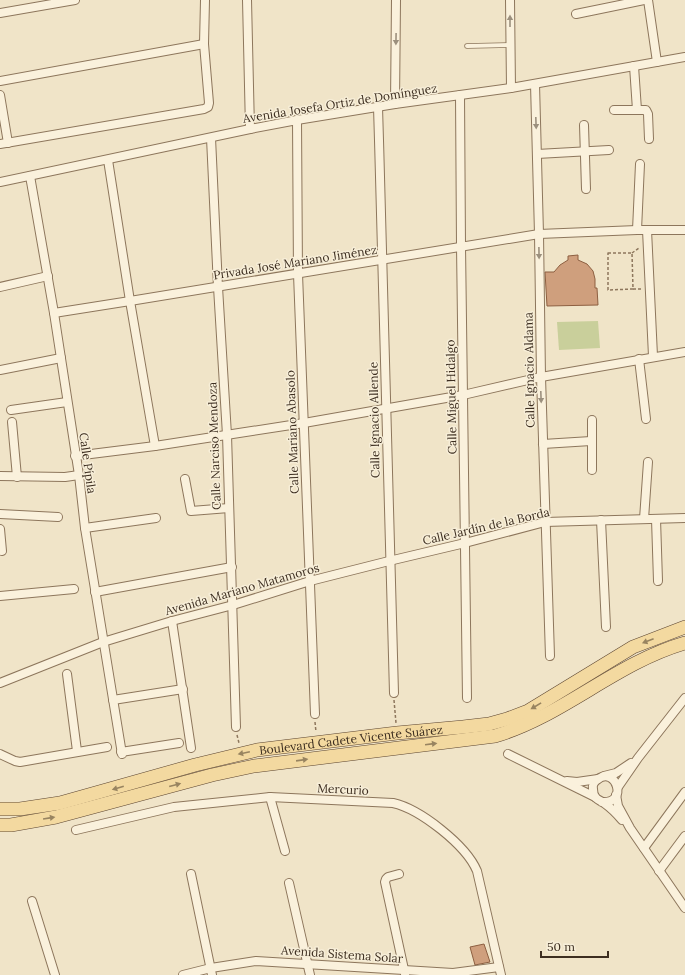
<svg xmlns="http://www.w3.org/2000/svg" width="685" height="975" font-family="Lora,serif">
  <rect width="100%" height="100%" fill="#f0e4c8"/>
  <!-- green -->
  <path fill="#c9cf9b" d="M598 321 600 348 559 350 557 322Z"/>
  <!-- building -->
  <g fill="#cf9f7d" stroke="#8d5f41">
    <path d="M578 255V260L587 264 593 271 595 279V288H597L598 305 547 306 545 272H554L560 265 568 260V256Z"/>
    <path d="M484 944 490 962 475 965 470 947Z"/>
  </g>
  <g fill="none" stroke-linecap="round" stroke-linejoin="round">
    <defs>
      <path id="service" d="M467 46 510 45"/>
      <g id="minor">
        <path d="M247 0 250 129"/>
        <path d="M510 0 511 88"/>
        <path d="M648 0 657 62"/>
        <path d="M0 13 75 0"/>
        <path d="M576 14 644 0"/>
        <path d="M634 66 637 110"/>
        <path d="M0 81 204 44"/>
        <path d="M535 84 539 234 541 377 550 656"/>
        <path d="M0 95 8 143"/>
        <path d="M460 95 461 246 467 698"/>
        <path d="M395 104 396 0"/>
        <path d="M378 107C384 302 387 497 394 693"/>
        <path d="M614 110H646L648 114 649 139"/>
        <path d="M297 120 298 274 315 714"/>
        <path d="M584 125 586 189"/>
        <path d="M211 138 218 287 227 435 236 727"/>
        <path d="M0 144 204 109 208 107 209 103 204 44 205 0"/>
        <path d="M537 154 609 150"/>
        <path d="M108 160 130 301 155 446"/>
        <path d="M30 176 54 313 79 475 85 528 122 754"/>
        <path d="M0 182 250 129 297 120 395 104 511 88 685 57"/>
        <path d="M637 230 640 164"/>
        <path d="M647 230 653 356"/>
        <path d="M0 287 48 276"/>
        <path d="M54 313 130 301 539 234 637 230H685"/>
        <path d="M639 359 646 419"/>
        <path d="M0 370 61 358"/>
        <path d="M11 410 67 402"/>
        <path d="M12 422 17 477"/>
        <path d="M543 444 591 441"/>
        <path d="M75 456 155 446 304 423 463 395 541 377 685 352"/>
        <path d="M592 470V420"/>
        <path d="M0 476 65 477 79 475"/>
        <path d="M185 479 191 511 229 508"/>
        <path d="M0 514 58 517"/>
        <path d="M644 519 648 462"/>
        <path d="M656 519 658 581"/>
        <path d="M601 520 606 627"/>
        <path d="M85 528 156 518"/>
        <path d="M0 529 2 551"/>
        <path d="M95 592 232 567"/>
        <path d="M0 596 74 589"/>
        <path d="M172 621 191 748"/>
        <path d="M67 674 77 751"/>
        <path d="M0 683 103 642 172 621 233 605 310 581 389 561 465 543 545 522 685 518"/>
        <path d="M113 700 183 689"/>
        <path d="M121 752 179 743"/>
        <path d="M0 754 15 761 20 762 107 747"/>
        <path d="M508 754 595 797"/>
        <path d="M604 776 616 773 631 763"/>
        <path d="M567 781 577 782 598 779"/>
        <path d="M618 787 638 758 685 698"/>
        <path d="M616 795 618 806 630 828 685 908"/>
        <path d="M270 797 285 851"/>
        <path d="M602 802C629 804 616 766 598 779 595 781 592 785 593 789 593 792 594 796 596 798 598 800 601 801 604 803 611 808 617 814 622 820"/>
        <path d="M76 830 174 807 270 797 393 803C420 809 466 845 477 871L501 975"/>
        <path d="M644 848 685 792"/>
        <path d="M659 871 685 836"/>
        <path d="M191 874 212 975"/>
        <path d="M399 874 388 877 386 879 385 882 405 974"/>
        <path d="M289 883 310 975"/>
        <path d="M32 901 55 975"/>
        <path d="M183 975 211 968 256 961 453 973 499 967"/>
      </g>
      <g id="primary">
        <path id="s1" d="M0 809H20L60 803 195 765 257 750 397 733 463 727 489 724 507 719 528 711 633 647 685 627"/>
        <path d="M0 825H11L56 817 212 775 254 766 495 736C563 716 616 663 685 643"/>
      </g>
    </defs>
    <!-- service casing -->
    <use href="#service" stroke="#8d765c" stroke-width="5.5"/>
    <!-- minor casing -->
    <use href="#minor" stroke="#8d765c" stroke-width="10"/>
    <!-- primary casing -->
    <use href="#primary" stroke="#5b4430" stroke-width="14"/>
    <!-- path -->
    <g stroke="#8d765c" stroke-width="1.5" stroke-dasharray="3 2" stroke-linecap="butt">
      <path d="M608 253H632L633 289 608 290Z"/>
      <path d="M632 253 639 248"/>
      <path d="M633 289H641"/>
      <path d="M394 700 396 723"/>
      <path d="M315 722 316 732"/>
      <path d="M237 735 239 743"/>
    </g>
    <!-- service -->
    <use href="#service" stroke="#faf1dc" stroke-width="4"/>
    <!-- minor -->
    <use href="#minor" stroke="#faf1dc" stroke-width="8"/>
    <!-- primary -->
    <use href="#primary" stroke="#f3d9a0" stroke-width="13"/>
  </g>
  <!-- one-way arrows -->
  <defs><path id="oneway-solid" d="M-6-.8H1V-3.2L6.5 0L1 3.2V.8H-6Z"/></defs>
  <g fill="#9c907e">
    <use href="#oneway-solid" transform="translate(510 21) rotate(-90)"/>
    <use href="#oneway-solid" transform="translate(396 39) rotate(91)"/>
    <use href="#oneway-solid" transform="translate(536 123) rotate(88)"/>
    <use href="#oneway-solid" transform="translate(539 253) rotate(89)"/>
    <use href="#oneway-solid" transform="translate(541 397) rotate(88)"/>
  </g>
  <g fill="#988460">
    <use href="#oneway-solid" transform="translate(648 641) rotate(159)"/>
    <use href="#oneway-solid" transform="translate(536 706) rotate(149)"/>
    <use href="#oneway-solid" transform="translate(431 744) rotate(-7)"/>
    <use href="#oneway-solid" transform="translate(244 753) rotate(168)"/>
    <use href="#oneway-solid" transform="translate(302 760) rotate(-8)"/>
    <use href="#oneway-solid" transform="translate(175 785) rotate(-15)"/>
    <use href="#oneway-solid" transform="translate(118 788) rotate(164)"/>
    <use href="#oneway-solid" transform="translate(49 818) rotate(-9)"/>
  </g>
  <g text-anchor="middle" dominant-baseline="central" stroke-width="3" stroke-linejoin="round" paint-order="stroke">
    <!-- street labels -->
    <g font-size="12" fill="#3d2e20" stroke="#f7eed8">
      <text transform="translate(340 103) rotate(-9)">Avenida Josefa Ortiz de Domínguez</text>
      <text transform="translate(295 262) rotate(-9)">Privada José Mariano Jiménez</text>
      <text transform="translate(529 370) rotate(-91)">Calle Ignacio Aldama</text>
      <text transform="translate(451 397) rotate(-91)">Calle Miguel Hidalgo</text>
      <text transform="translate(374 420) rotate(-91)">Calle Ignacio Allende</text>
      <text transform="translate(292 432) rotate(-92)">Calle Mariano Abasolo</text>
      <text transform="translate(214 446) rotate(-92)">Calle Narciso Mendoza</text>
      <text transform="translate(88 463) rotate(82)">Calle Pípila</text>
      <text transform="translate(486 526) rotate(-13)">Calle Jardín de la Borda</text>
      <text transform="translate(242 589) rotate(-16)">Avenida Mariano Matamoros</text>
      <text stroke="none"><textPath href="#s1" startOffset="359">Boulevard Cadete Vicente Suárez</textPath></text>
      <text transform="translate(343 789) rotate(3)">Mercurio</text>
      <text transform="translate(342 954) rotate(4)">Avenida Sistema Solar</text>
    </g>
  </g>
  <!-- scale -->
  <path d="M541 951v6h67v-6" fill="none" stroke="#3d2e20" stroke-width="2"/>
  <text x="547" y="951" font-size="12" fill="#3d2e20" stroke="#f7eed8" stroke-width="3" paint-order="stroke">50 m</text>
</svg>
